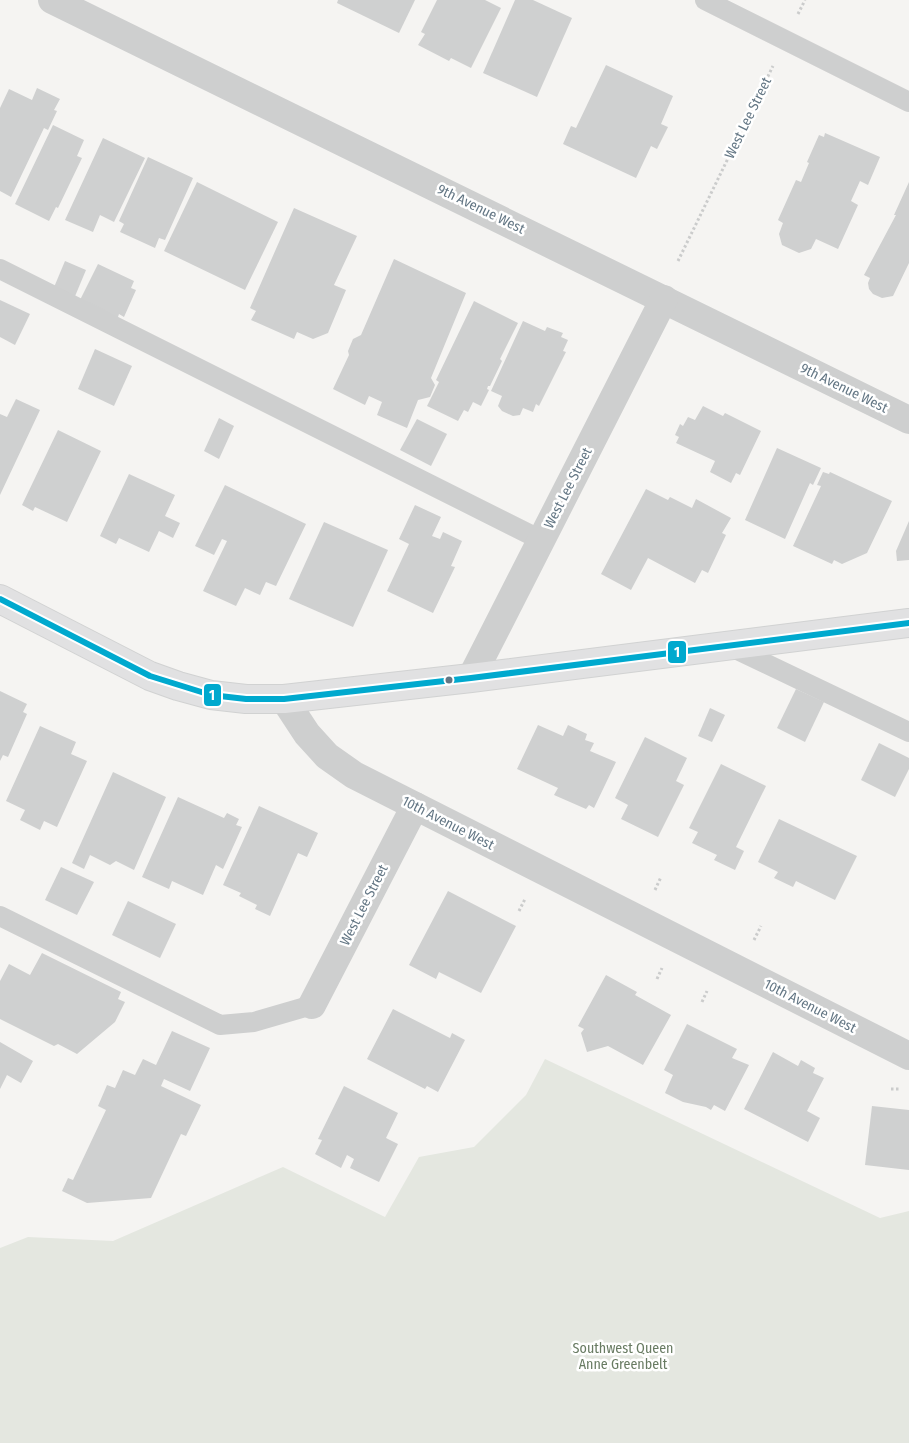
<svg xmlns="http://www.w3.org/2000/svg" width="909" height="1443" font-family="'Fira Sans Condensed',sans-serif">
  <rect width="100%" height="100%" fill="#f5f4f2"/>
  <!-- green -->
  <path fill="#e4e7e0" d="M545 1059 880 1218 909 1211V1443H0V1248L28 1237 113 1241 283 1167 385 1217 419 1157 474 1147 526 1095Z"/>
  <!-- building -->
  <g fill="#cfd0d0">
    <path d="M338 0H415L399 33 337 3Z"/>
    <path d="M437 0H485L501 8 471 68 451 58 449 61 418 45 425 34 421 32Z"/>
    <path d="M515 0H533L572 18 537 97 483 73Z"/>
    <path d="M606 65 673 96 661 124 668 127 657 149 651 146 636 178 563 144 571 126 576 128Z"/>
    <path d="M37 88 60 99 54 110 57 111 48 130 44 128 11 197 0 191V108L9 89 32 100Z"/>
    <path d="M53 125 84 140 77 156 82 158 58 208 56 207 49 221 15 204Z"/>
    <path d="M825 133 880 157 868 185 860 181 851 201 858 205 838 249 816 239 811 249 799 253 782 245 779 234 783 223 778 220 796 180 801 182 809 163 807 162 819 135 824 137Z"/>
    <path d="M103 138 145 158 114 222 100 215 93 232 65 220Z"/>
    <path d="M148 157 193 178 165 240 159 238 155 248 120 232 124 224 119 221Z"/>
    <path d="M197 182 278 222 245 290 164 251Z"/>
    <path d="M909 182V263L893 296 882 298 873 294 869 289 868 283 870 278 864 275 896 215H894Z"/>
    <path d="M294 208 357 236 334 285 346 290 328 333 313 339 297 332 294 339 251 320 256 311 250 308Z"/>
    <path d="M394 259 466 293 431 378 435 385 430 397 418 400 407 428 377 415 382 402 369 396 365 405 333 389 349 355 348 351 353 339 361 335Z"/>
    <path d="M65 261 86 270 73 301 52 292Z"/>
    <path d="M98 264 134 281 131 288 136 290 124 317 119 314 117 320 79 302Z"/>
    <path d="M0 300 30 314 15 345 0 337Z"/>
    <path d="M474 301 518 323 500 359 502 361 490 386H488L487 389 489 390 481 406 473 402 468 412 464 410 458 421 427 406 439 382 436 380Z"/>
    <path d="M523 321 545 331 547 327 563 333 561 337 568 340 563 351 566 352 539 406 536 404 533 412 523 408 520 415 513 416 502 411 498 406 502 396 491 391Z"/>
    <path d="M95 349 132 366 114 406 78 389Z"/>
    <path d="M16 399 40 410 0 495V414L7 417Z"/>
    <path d="M703 406 723 416 725 413 761 431 740 475 736 473 731 483 710 472 715 461 676 443 679 437 675 435 680 424 683 426 688 417 695 420Z"/>
    <path d="M219 418 234 426 219 459 204 451Z"/>
    <path d="M417 419 447 434 431 466 400 450Z"/>
    <path d="M58 430 101 451 67 522 35 507 33 511 22 505Z"/>
    <path d="M777 448 821 468 813 485 810 483 785 539 745 520Z"/>
    <path d="M823 472 829 474 830 472 892 501 867 553 842 564 834 560 832 564 793 546 821 486 817 485Z"/>
    <path d="M129 474 175 495 165 516 180 523 173 538 159 531 149 552 119 538 116 544 100 536Z"/>
    <path d="M225 485 306 524 276 586 266 582 260 595 245 588 236 606 203 591 227 541 222 539 214 555 195 546Z"/>
    <path d="M646 489 668 500 670 497 692 508 696 499 731 518 722 533 726 535 708 573 702 570 695 583 648 558 631 590 601 574Z"/>
    <path d="M415 505 441 517 432 536 440 539 443 532 462 541 451 566 455 567 433 613 387 591 409 544 399 539Z"/>
    <path d="M909 521V560L897 561 896 551Z"/>
    <path d="M324 522 388 550 353 627 289 599Z"/>
    <path d="M796 689 824 702 805 742 777 728Z"/>
    <path d="M0 691 27 704 23 712 27 714 8 757 3 755 0 761Z"/>
    <path d="M710 708 725 715 712 742 698 736Z"/>
    <path d="M538 725 563 736 568 725 587 734 585 740 594 743 590 751 616 762 594 808 589 805 586 809 554 795 558 788 517 769Z"/>
    <path d="M40 726 76 742 71 754 87 761 57 827 44 821 40 830 20 820 25 810 6 801Z"/>
    <path d="M645 737 687 758 676 781 684 785 658 837 621 819 628 805 615 798Z"/>
    <path d="M879 743 909 758V769L895 797 861 780Z"/>
    <path d="M721 764 766 786 736 847 744 851 735 870 714 860 717 855 692 843 698 832 689 828Z"/>
    <path d="M113 772 166 797 134 870 116 861 110 865 90 855 84 869 72 863Z"/>
    <path d="M178 797 224 818 227 813 239 819 236 825 242 827 223 869 216 865 203 895 172 881 169 889 142 877Z"/>
    <path d="M259 806 318 833 307 857 298 853 270 916 255 909 257 905 239 896 241 893 223 885Z"/>
    <path d="M779 819 857 856 835 900 796 881 793 887 774 878 778 872 758 862Z"/>
    <path d="M61 867 94 882 77 915 45 900Z"/>
    <path d="M448 891 516 926 481 993 439 972 436 979 409 965Z"/>
    <path d="M128 901 176 924 160 958 112 935Z"/>
    <path d="M42 953 121 992 118 999 125 1002 115 1022 77 1054 58 1044 54 1046 0 1019V981L9 964 30 975Z"/>
    <path d="M606 975 637 992 635 995 671 1015 643 1065 608 1046 587 1052 581 1033 584 1029 578 1026Z"/>
    <path d="M393 1009 450 1038 452 1033 465 1040 438 1092 427 1086 425 1089 367 1059Z"/>
    <path d="M687 1024 737 1049 732 1058 749 1065 725 1111 714 1105 711 1110 706 1107 683 1102 665 1093 673 1075 664 1070Z"/>
    <path d="M172 1031 210 1048 190 1091 164 1079 161 1086 201 1105 186 1136 181 1134 151 1198 87 1203 62 1191 68 1178 73 1180 106 1110 98 1106 107 1085 115 1088 123 1070 135 1075 143 1059 156 1065Z"/>
    <path d="M0 1042 33 1061 21 1083 7 1075 0 1089Z"/>
    <path d="M773 1052 798 1066 801 1060 815 1068 813 1073 824 1078 807 1111 820 1118 808 1142 744 1109Z"/>
    <path d="M344 1086 398 1113 386 1138 398 1144 379 1182 350 1168 354 1159 347 1155 341 1168 315 1154 322 1140 318 1139Z"/>
    <path d="M872 1106 909 1110V1170L865 1165Z"/>
  </g>
  <g fill="none" stroke-linecap="round" stroke-linejoin="round">
    <defs>
      <path id="secondary" d="M0 599 150 676 178 686 211 695 246 699H284L471 678 909 623"/>
    </defs>
    <!-- secondary casing -->
    <use href="#secondary" stroke="#d1d2d2" stroke-width="30"/>
    <!-- path -->
    <g stroke="#cbcccc" stroke-width="3" stroke-dasharray="2.5 2.5" stroke-linecap="butt">
      <path d="M798 14 805 0"/>
      <path d="M678 261 773 66"/>
      <path d="M655 890 661 877"/>
      <path d="M519 911 525 899"/>
      <path d="M754 940 761 926"/>
      <path d="M657 979 662 968"/>
      <path d="M702 1002 707 991"/>
      <path d="M891 1089H900"/>
    </g>
    <!-- lane -->
    <g stroke="#cecfcf" stroke-width="20">
      <path d="M705 0 909 102"/>
      <path d="M0 269 541 540"/>
      <path d="M729 646 909 732"/>
      <path d="M0 916 220 1025 254 1022 312 1005"/>
    </g>
    <!-- street -->
    <g stroke="#cecfcf" stroke-width="28">
      <path d="M52 0 909 420"/>
      <path d="M471 678 664 299"/>
      <path d="M284 699 307 734 327 756 354 775 909 1056"/>
      <path d="M312 1005 415 806"/>
    </g>
    <!-- secondary -->
    <use href="#secondary" stroke="#e1e1e2" stroke-width="28"/>
    <defs>
      <path id="bus-1" d="M0 599 150 676 211 695 246 699H284L471 678 909 623"/>
    </defs>
    <!-- bus-1 casing -->
    <use href="#bus-1" stroke="#fff" stroke-width="10"/>
    <!-- bus-1 -->
    <use href="#bus-1" stroke="#00a9ce" stroke-width="6"/>
  </g>
  <!-- markers -->
  <circle fill="#637684" stroke="#fff" stroke-width="2" cx="449" cy="680" r="4.5"/>
  <g text-anchor="middle" dominant-baseline="central" stroke-width="5" stroke-linejoin="round" paint-order="stroke">
    <!-- street labels -->
    <g font-size="14" fill="#637684" stroke="#fff">
      <text transform="translate(748 118) rotate(-64)">West Lee Street</text>
      <text transform="translate(481 209) rotate(26)">9th Avenue West</text>
      <text transform="translate(844 388) rotate(26)">9th Avenue West</text>
      <text transform="translate(568 488) rotate(-63)">West Lee Street</text>
      <text transform="translate(448 823) rotate(27)">10th Avenue West</text>
      <text transform="translate(364 905) rotate(-63)">West Lee Street</text>
      <text transform="translate(810 1006) rotate(27)">10th Avenue West</text>
    </g>
    <!-- park labels -->
    <g font-size="14" fill="#687b62" stroke="#fff">
      <text x="623" y="1348">Southwest Queen<tspan x="623" dy="16">Anne Greenbelt</tspan></text>
    </g>
  </g>
  <g stroke="#fff" stroke-width="2">
    <rect x="667" y="640" width="20" height="24" rx="5" fill="#00a9ce"/>
    <rect x="203" y="683" width="19" height="24" rx="5" fill="#00a9ce"/>
  </g>
  <g font-size="14" text-anchor="middle" font-weight="bold" fill="#fff">
    <text x="677" y="657">1</text>
    <text x="212" y="700">1</text>
  </g>
</svg>
